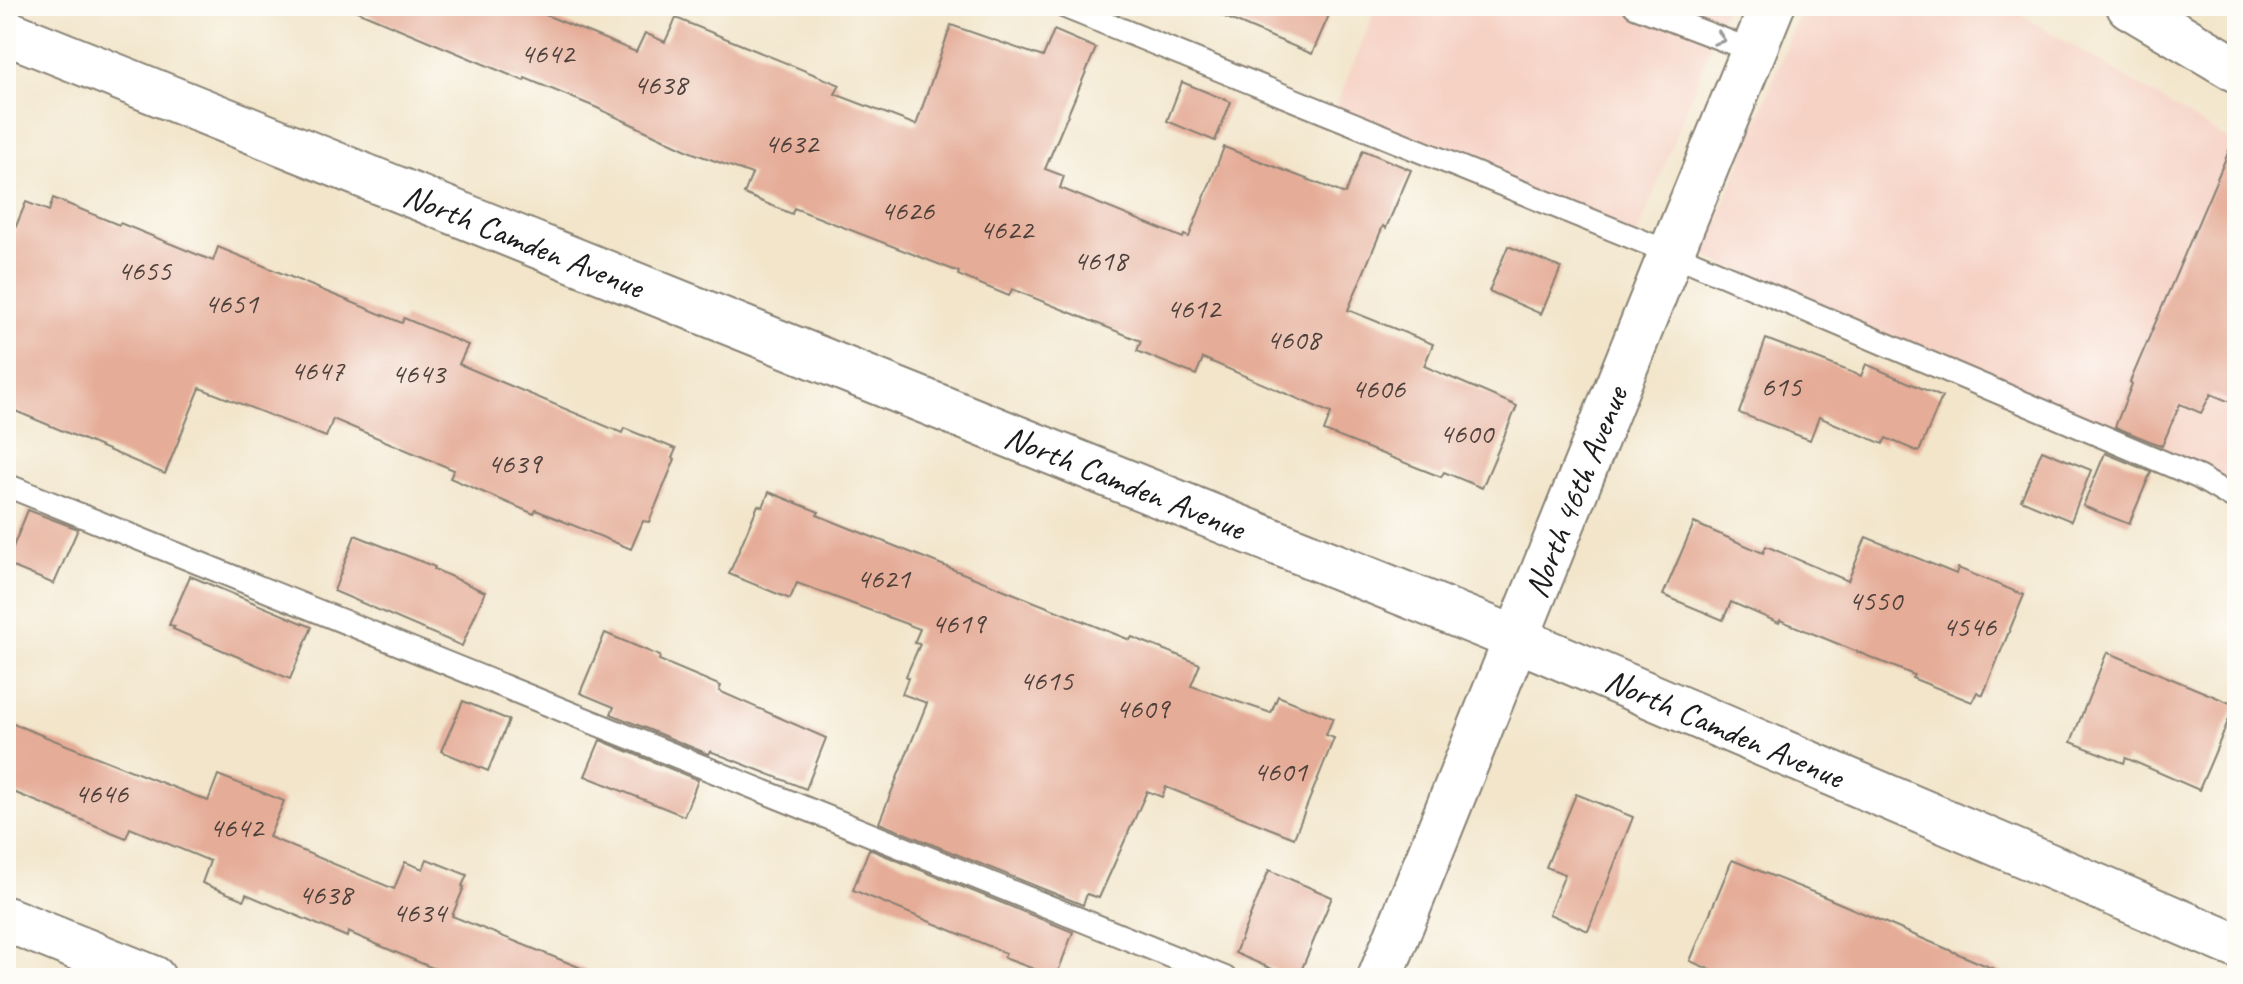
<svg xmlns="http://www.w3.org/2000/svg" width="2243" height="984" font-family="Caveat,sans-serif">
  <rect width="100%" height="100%" fill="#fdfcf7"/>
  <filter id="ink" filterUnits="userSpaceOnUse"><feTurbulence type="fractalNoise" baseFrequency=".0125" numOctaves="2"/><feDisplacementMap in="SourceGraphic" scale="16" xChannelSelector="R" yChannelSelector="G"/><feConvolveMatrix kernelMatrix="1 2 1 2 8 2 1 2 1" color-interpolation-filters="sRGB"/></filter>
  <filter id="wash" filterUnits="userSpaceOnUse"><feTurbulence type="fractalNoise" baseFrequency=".006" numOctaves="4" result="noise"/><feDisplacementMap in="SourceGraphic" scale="32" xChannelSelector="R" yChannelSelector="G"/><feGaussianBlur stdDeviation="1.8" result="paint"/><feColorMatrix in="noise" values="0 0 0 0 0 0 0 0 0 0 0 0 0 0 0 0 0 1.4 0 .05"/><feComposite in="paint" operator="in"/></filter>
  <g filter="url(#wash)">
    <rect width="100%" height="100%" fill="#f2e5ca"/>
    <!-- built -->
    <g fill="#f6d2c5">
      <path d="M1377 6H1726L1637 236 1333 114Z"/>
      <path d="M1802 6H2007L2237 145V496L1704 256Z"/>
    </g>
    <g id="blocks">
      <!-- building -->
      <g fill="#e5ac97">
        <path d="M345 6H524L636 52 645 33 665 42 676 18 840 85 835 94 916 125 951 25 1043 57 1054 30 1096 48 1045 169 1064 176 1060 188 1183 238 1184 235 1189 237 1224 147 1345 194 1363 150 1411 170 1386 228 1383 226 1348 310 1433 344 1424 366 1517 406 1482 488 1444 472 1441 477 1324 431 1331 413 1203 358 1196 375 1137 351 1141 341 1012 289 1009 296 958 275 959 272 794 208 792 214 744 194 752 174 693 153 595 107 525 78 524 81Z"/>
        <path d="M1199 6H1333L1312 54Z"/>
        <path d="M1182 82 1231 102 1215 141 1167 121Z"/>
        <path d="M2237 132V405L2211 394 2201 413 2180 404 2162 446 2115 427 2132 384 2130 382Z"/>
        <path d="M53 198 119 225 120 223 213 261 218 247 402 323 404 318 468 345 459 364 622 433 624 428 676 449 672 458 675 459 649 522 643 521 631 549 536 510 534 514 450 478 454 470 333 419 326 437 200 388 165 474 6 407V250L26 202 49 211Z"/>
        <path d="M1508 246 1561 268 1541 314 1489 291Z"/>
        <path d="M1766 339 1861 376 1866 364 1942 397 1919 452 1886 438 1883 444 1819 417 1810 440 1739 413Z"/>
        <path d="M2042 450 2091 470 2071 521 2021 500Z"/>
        <path d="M2105 453 2151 472 2129 524 2083 506Z"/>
        <path d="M769 492 819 512 817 515 1130 640 1132 637 1200 664 1191 686 1271 713 1278 696 1333 718 1326 735 1334 738 1294 838 1166 787 1162 797 1147 791 1099 898 1087 894 1083 905 879 823 927 703 902 694 908 678 906 676 920 644 914 643 920 629 797 583 790 599 729 574 758 505 763 507Z"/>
        <path d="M28 510 78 529 54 584 6 564Z"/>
        <path d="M1694 523 1763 553 1766 546 1848 581 1866 537 1956 574 1958 568 2024 595 1983 695 1977 692 1972 702 1912 678 1914 675 1780 620 1779 623 1731 602 1723 620 1663 595Z"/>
        <path d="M355 535 435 567 434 569 485 592 462 646 334 591Z"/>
        <path d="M190 576 312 627 290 679 173 629 175 626 169 625Z"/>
        <path d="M605 633 660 656 659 660 721 686 719 691 826 738 806 789 710 751 708 754 611 714 614 707 580 693Z"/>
        <path d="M2107 652 2235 705 2199 790 2126 758 2124 763 2071 742Z"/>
        <path d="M463 701 509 720 488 771 441 751Z"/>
        <path d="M6 721 208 801 218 775 284 801 269 837 394 889 405 862 423 869 427 859 467 875 462 886 464 887 452 916 601 976V978H456L348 932 347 937 246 894 244 900 202 883 210 861 130 828 126 838 6 789Z"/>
        <path d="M600 740 698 780 684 816 585 776Z"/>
        <path d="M1576 794 1633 817 1588 931 1549 914 1565 874 1546 867Z"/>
        <path d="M869 849 1073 932 1056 977 1004 958 1006 953 853 890Z"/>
        <path d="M1732 860 1825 897 2015 978H1730L1690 961Z"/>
        <path d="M1269 870 1332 897 1298 978H1293L1235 953Z"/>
      </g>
    </g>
  </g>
  <g filter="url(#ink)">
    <use href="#blocks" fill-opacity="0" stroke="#878073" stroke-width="2"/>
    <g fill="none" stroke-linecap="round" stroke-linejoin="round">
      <defs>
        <g id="lane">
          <path d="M1063 6 1671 253 2198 477 2237 500"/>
          <path d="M1635 6 1753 51"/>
          <path d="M6 485 1225 978"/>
        </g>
        <g id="street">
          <path id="s1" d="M6 32 1517 639 2237 946"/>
          <path d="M6 919 153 978"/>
          <path id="s2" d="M1380 978 1671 253 1772 6"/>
        </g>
        <path id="secondary" d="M2129 6 2237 70"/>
      </defs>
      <!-- lane casing -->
      <use href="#lane" stroke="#878073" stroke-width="26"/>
      <!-- street casing -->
      <use href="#street" stroke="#878073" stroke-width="48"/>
      <!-- secondary casing -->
      <use href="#secondary" stroke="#878073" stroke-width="48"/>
      <!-- lane -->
      <use href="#lane" stroke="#fff" stroke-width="22"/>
      <!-- street -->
      <use href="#street" stroke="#fff" stroke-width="44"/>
      <!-- secondary -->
      <use href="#secondary" stroke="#fff" stroke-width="44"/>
    </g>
    <!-- one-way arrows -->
    <defs><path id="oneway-chevron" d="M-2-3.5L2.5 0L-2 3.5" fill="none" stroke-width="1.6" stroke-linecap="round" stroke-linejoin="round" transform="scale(2)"/></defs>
    <use stroke="#999" href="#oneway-chevron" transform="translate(1720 39) rotate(20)"/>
  </g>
  <g text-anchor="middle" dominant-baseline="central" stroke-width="6" stroke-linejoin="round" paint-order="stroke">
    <!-- number labels -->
    <g font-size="30" fill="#4e403b">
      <text x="547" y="53">4642</text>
      <text x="660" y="84">4638</text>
      <text x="791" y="143">4632</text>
      <text x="907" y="210">4626</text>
      <text x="1006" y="229">4622</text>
      <text x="1100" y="260">4618</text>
      <text x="144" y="270">4655</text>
      <text x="231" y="303">4651</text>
      <text x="1193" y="308">4612</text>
      <text x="1293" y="339">4608</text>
      <text x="317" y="370">4647</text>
      <text x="418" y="373">4643</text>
      <text x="1781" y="386">615</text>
      <text x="1378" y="388">4606</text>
      <text x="1466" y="433">4600</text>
      <text x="514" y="463">4639</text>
      <text x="883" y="578">4621</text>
      <text x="1875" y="600">4550</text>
      <text x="958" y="623">4619</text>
      <text x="1969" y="626">4546</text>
      <text x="1046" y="680">4615</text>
      <text x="1142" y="708">4609</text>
      <text x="1280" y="771">4601</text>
      <text x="101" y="793">4646</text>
      <text x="236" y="827">4642</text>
      <text x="325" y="894">4638</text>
      <text x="419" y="912">4634</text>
    </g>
    <!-- street labels -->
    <g font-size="34" fill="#1c1c1c" stroke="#fdfcf7">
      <text stroke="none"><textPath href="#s1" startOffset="558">North Camden Avenue</textPath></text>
      <text stroke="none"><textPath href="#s1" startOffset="1206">North Camden Avenue</textPath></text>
      <text stroke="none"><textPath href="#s2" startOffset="524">North 46th Avenue</textPath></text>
      <text stroke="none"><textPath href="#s1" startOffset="1854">North Camden Avenue</textPath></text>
    </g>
  </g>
  <!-- margin -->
  <rect width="2243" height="984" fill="none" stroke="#fdfcf7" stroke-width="32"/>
</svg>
